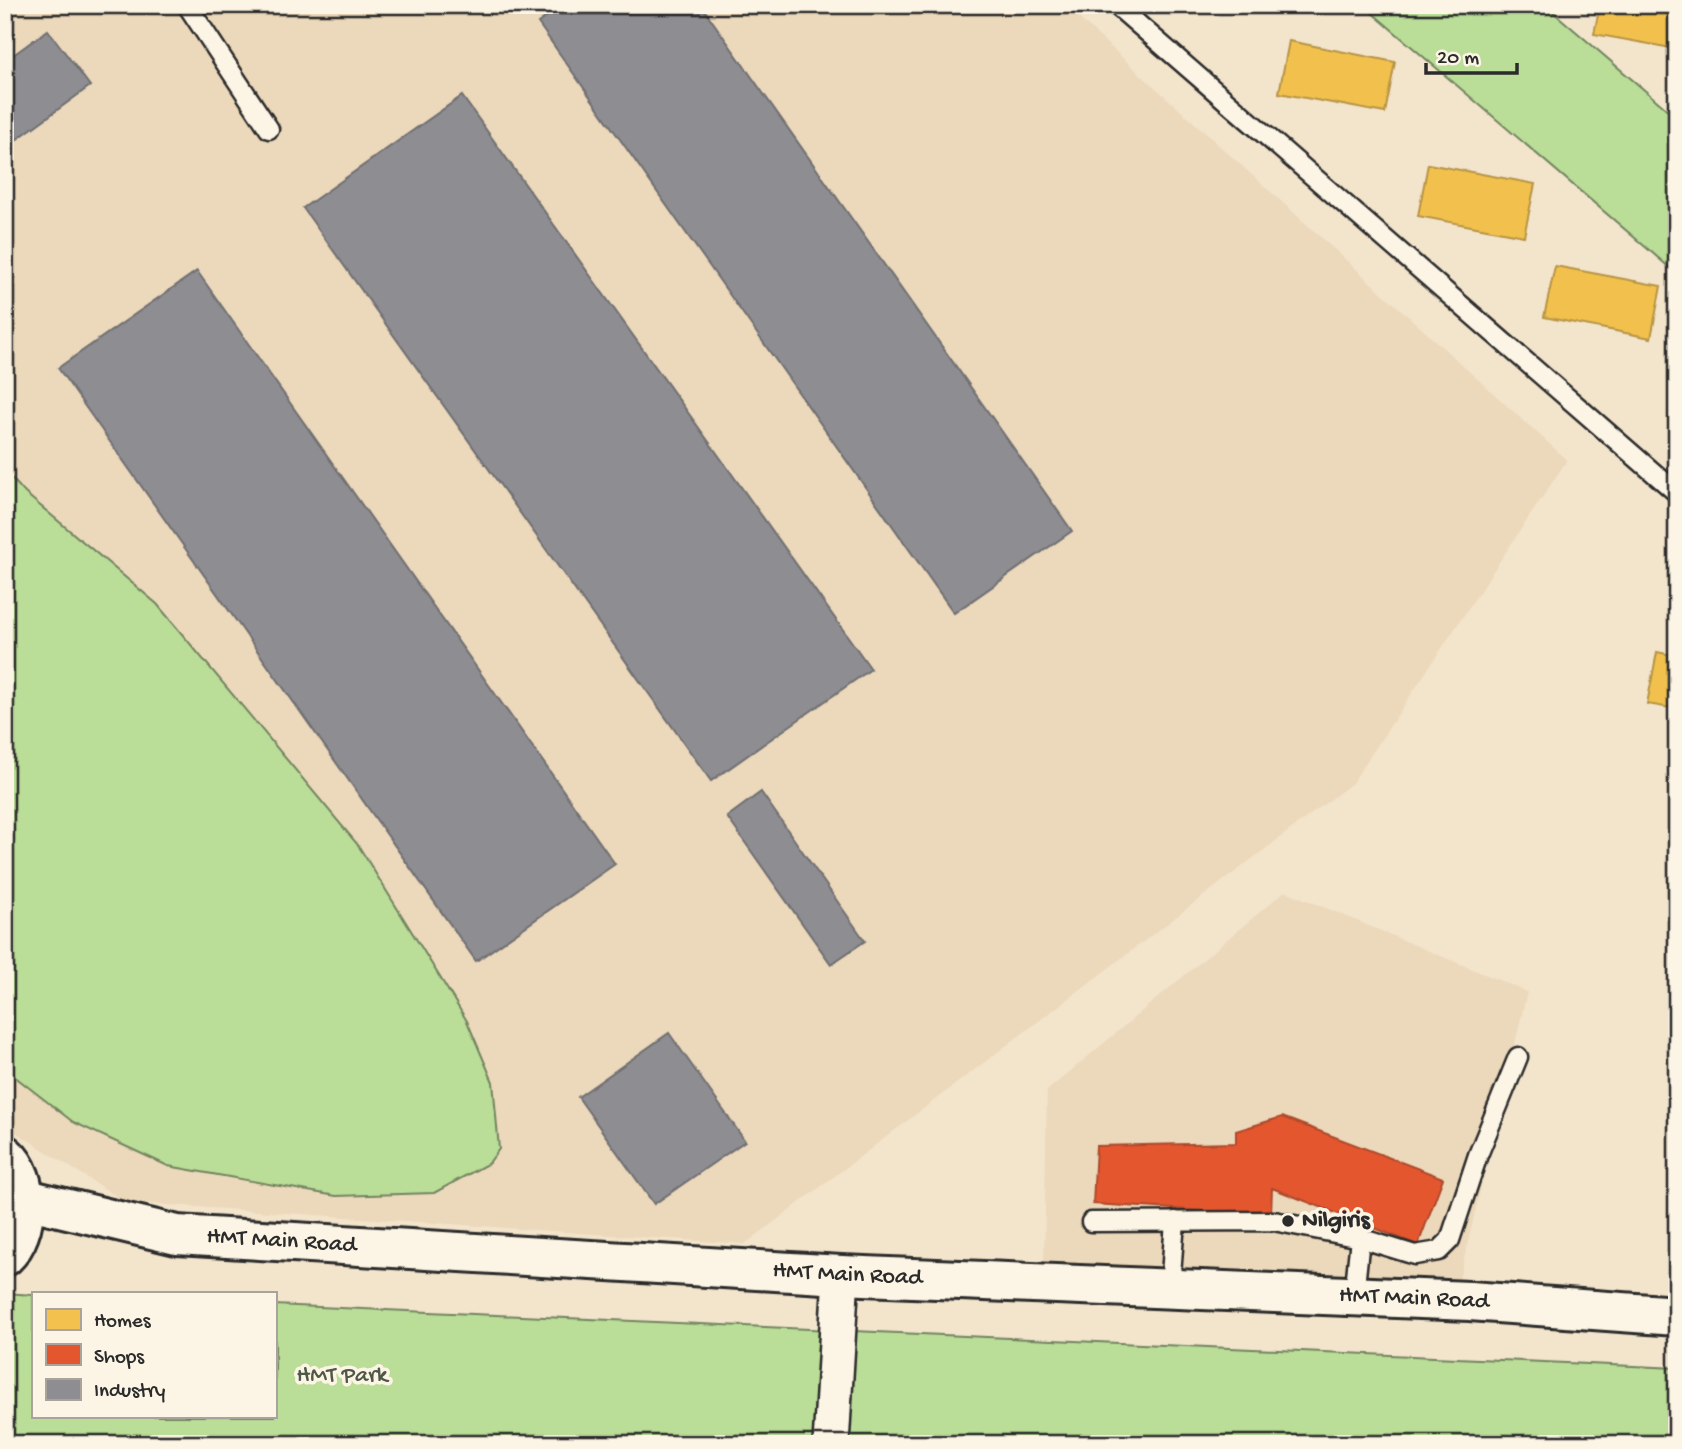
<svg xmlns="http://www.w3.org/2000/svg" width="1682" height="1449" font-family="'Gochi Hand',sans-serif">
  <rect width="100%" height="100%" fill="#f3e4cc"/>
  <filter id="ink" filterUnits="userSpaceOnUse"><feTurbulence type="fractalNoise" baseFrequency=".0143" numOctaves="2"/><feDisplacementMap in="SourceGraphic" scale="14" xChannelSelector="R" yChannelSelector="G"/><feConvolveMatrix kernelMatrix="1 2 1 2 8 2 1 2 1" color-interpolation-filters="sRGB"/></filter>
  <g filter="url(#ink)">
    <!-- built -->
    <g fill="#ecd8ba">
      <path d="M5 5H1064L1567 460 1352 783 745 1244 125 1202 5 1125Z"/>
      <path d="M1285 891 1527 992 1457 1288 1044 1270 1047 1091Z"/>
    </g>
    <!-- green -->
    <g fill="#badd97" stroke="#728461" stroke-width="2">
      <path d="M1363 5H1545L1677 118V274Z"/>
      <path d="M5 471 25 493 157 604 358 845 467 1021 493 1082 499 1149 489 1163 434 1193 336 1196 168 1166 73 1122 5 1069Z"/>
      <path d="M5 1293 33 1295V1416H275V1305L1677 1368V1444H5Z"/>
    </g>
    <!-- homes -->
    <g fill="#f2c14e" stroke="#b69444" stroke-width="2">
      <path d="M1600 5H1677V49L1594 34Z"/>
      <path d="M1289 41 1395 62 1385 113 1279 93Z"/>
      <path d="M1428 164 1535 184 1524 236 1418 216Z"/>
      <path d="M1555 266 1661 286 1651 338 1544 317Z"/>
      <path d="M1657 652 1677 656V709L1647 704Z"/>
    </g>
    <!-- shops -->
    <path fill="#e4572e" stroke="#ac4a2d" stroke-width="2" d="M1282 1117 1443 1178 1418 1245 1272 1188 1271 1215 1093 1204 1096 1146 1236 1143V1131Z"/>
    <!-- industry -->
    <g fill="#8d8d92" stroke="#707073" stroke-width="2">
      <path d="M563 5H701L1072 531 954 613 538 23Z"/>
      <path d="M48 30 90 86 5 148V61Z"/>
      <path d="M462 96 871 669 711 781 303 208Z"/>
      <path d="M197 271 615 864 476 961 58 368Z"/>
      <path d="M761 792 865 941 831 964 727 817Z"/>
      <path d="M669 1033 745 1141 654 1204 578 1097Z"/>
    </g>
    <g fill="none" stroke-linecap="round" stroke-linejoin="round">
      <defs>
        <g id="service">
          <path d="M187 5 269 129"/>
          <path d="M1116 5 1677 493"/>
          <path d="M1091 1222 1274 1221 1360 1238 1415 1255 1439 1251 1450 1240 1478 1155 1518 1057"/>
          <path d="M1170 1289 1175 1221"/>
          <path d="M1354 1296 1360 1238"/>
        </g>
        <path id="minor" d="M831 1444 841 1275"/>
        <g id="tertiary">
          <path d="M5 1155C31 1177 30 1233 5 1256"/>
          <path id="s1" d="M22 1198 177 1235 841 1275 1470 1301 1677 1316"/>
        </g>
      </defs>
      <!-- service casing -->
      <use href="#service" stroke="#2b2b2b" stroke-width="23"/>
      <!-- minor casing -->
      <use href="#minor" stroke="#2b2b2b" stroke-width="40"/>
      <!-- tertiary casing -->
      <use href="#tertiary" stroke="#2b2b2b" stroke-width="44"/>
      <!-- service -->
      <use href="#service" stroke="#fcf5e5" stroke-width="18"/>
      <!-- minor -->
      <use href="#minor" stroke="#fcf5e5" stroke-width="35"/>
      <!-- tertiary -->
      <use href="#tertiary" stroke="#fcf5e5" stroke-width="38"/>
    </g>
  </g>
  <!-- markers -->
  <circle fill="#2b2b2b" stroke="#fcf5e5" stroke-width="2.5" cx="1288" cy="1221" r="7"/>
  <g text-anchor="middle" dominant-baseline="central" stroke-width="7" stroke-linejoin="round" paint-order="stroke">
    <!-- poi labels -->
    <g font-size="24" font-weight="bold" fill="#2b2b2b" stroke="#fcf5e5" text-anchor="start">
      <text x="1302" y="1221">Nilgiris</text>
    </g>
    <!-- street labels -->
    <g font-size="24" fill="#2b2b2b" stroke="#fcf5e5">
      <text stroke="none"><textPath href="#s1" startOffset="264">HMT Main Road</textPath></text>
      <text stroke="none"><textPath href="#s1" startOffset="831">HMT Main Road</textPath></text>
      <text stroke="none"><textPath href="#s1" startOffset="1398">HMT Main Road</textPath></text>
    </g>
    <!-- park labels -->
    <g font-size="24" fill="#4f5846" stroke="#fcf5e5">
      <text x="342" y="1376">HMT Park</text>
    </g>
  </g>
  <!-- margin -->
  <rect width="1682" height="1449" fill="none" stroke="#fcf5e5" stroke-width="28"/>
  <rect x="14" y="14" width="1654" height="1421" fill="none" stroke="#2b2b2b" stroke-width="2.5" filter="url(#ink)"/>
  <!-- legend -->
  <rect x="32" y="1292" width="245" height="126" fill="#fcf5e5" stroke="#a8a49b" stroke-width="2"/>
  <rect x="46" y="1309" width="35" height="21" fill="#f2c14e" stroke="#a8a49b" stroke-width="2"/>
  <text x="94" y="1326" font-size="21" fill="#2b2b2b">Homes</text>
  <rect x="46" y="1344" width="35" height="21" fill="#e4572e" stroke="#a8a49b" stroke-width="2"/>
  <text x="94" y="1362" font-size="21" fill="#2b2b2b">Shops</text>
  <rect x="46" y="1379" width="35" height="21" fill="#8d8d92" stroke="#a8a49b" stroke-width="2"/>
  <text x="94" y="1396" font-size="21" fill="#2b2b2b">Industry</text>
  <!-- scale -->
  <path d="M1426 63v10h91v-10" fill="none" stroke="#2b2b2b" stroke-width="3.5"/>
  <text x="1437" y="63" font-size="21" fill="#2b2b2b" stroke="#fcf5e5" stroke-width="5" paint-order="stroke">20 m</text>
</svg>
